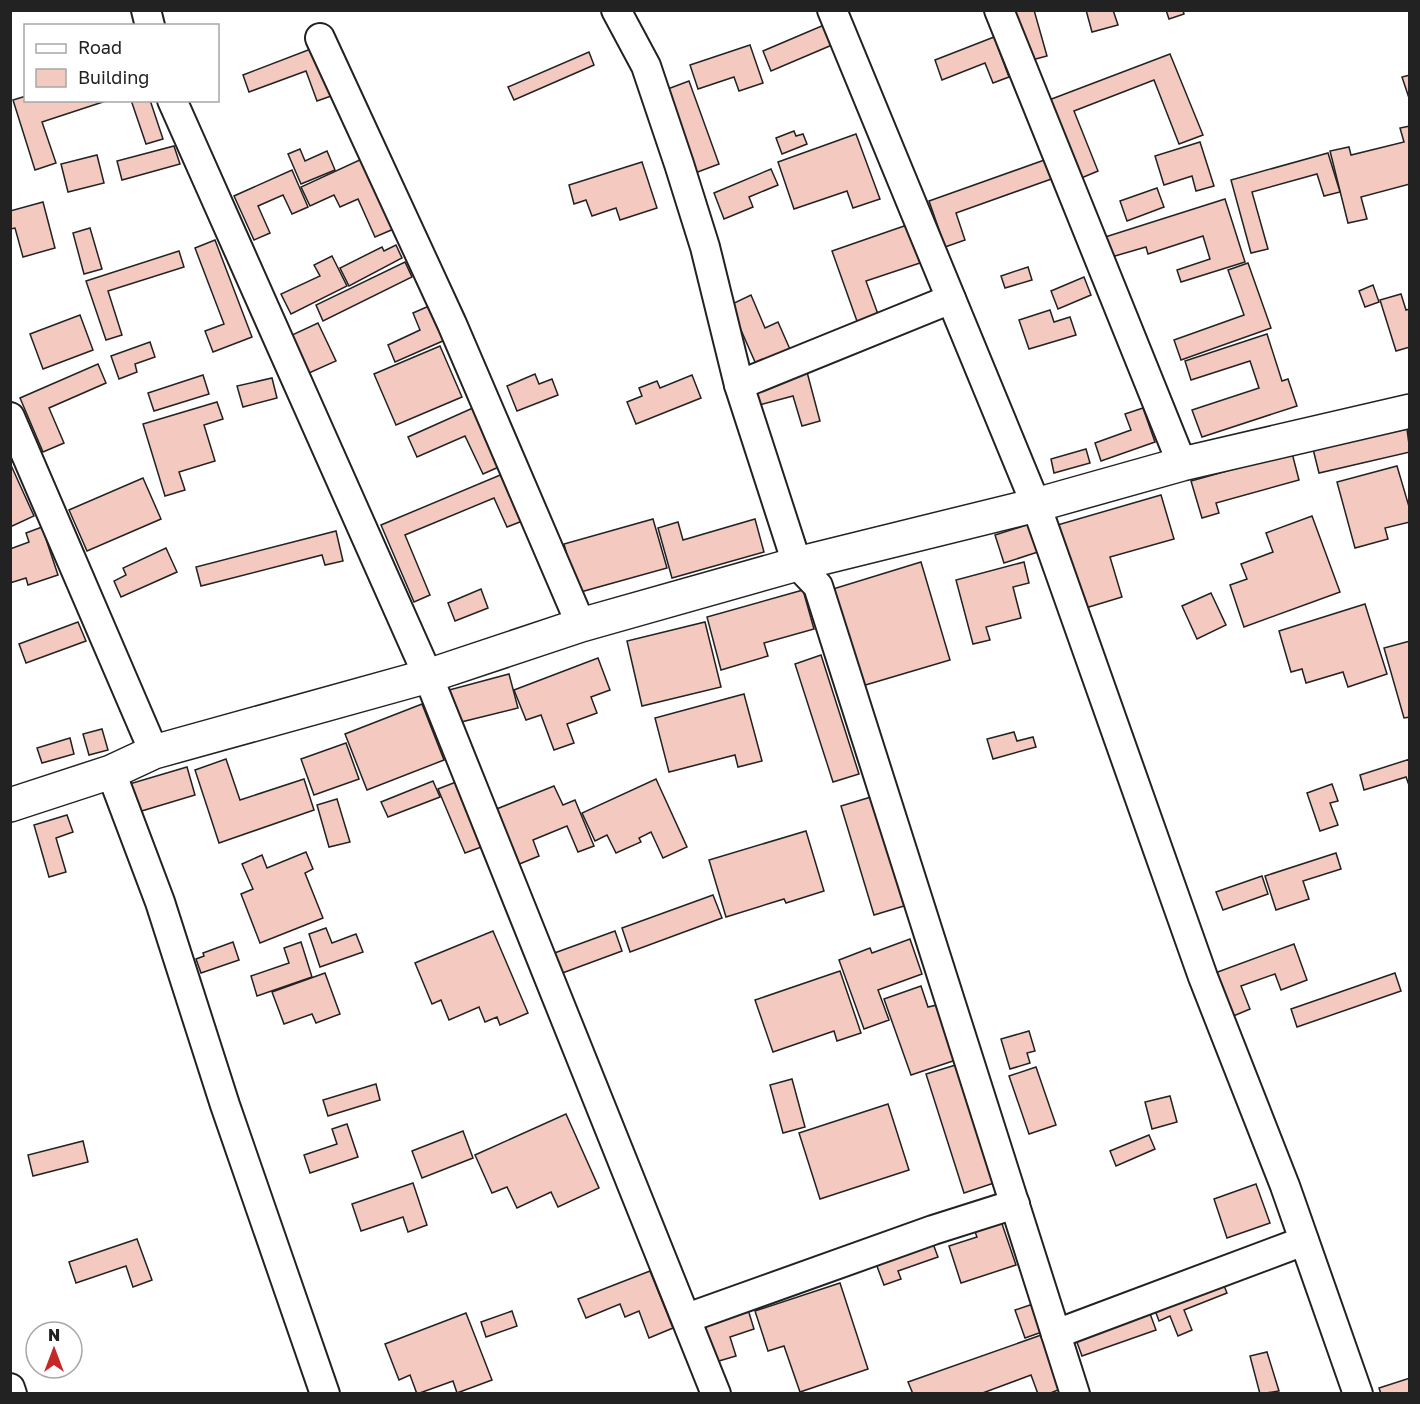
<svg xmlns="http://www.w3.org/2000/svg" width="1420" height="1404" font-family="'Golos Text',sans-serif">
  <rect width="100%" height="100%" fill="#fff"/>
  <!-- building -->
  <g fill="#f3c9c0" stroke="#222" stroke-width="1.5">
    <path d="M1013 10H1034L1047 56 1028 61Z"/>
    <path d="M1086 10H1113L1118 25 1092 32Z"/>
    <path d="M1166 10H1183L1184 14 1169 19Z"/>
    <path d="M824 25 832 45 771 71 763 51Z"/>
    <path d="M994 37 1009 77 993 83 985 63 942 80 935 60Z"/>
    <path d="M750 45 763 83 739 91 734 77 698 89 690 65Z"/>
    <path d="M316 47 334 95 317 101 306 71 249 92 243 75Z"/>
    <path d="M589 52 594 65 514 100 508 87Z"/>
    <path d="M1170 54 1203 135 1179 144 1154 80 1074 111 1098 171 1079 179 1049 100Z"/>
    <path d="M1410 75V101L1402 77Z"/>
    <path d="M689 81 719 164 695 173 665 90Z"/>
    <path d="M26 96V100H109L42 122 56 163 35 170 13 100Z"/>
    <path d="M131 100H150L163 139 146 144Z"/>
    <path d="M1410 126V184L1361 197 1367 219 1348 223 1330 151 1349 147 1351 155 1404 142 1400 128Z"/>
    <path d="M794 131 796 136 803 134 807 144 782 154 776 138Z"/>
    <path d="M856 134 880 199 853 208 847 191 794 209 778 162Z"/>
    <path d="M1200 142 1214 186 1196 191 1192 176 1164 185 1155 156Z"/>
    <path d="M174 146 180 164 122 180 117 161Z"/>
    <path d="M300 149 305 161 327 151 335 170 301 184 288 154Z"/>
    <path d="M1328 153 1340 192 1324 196 1317 174 1252 192 1268 249 1251 253 1231 180Z"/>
    <path d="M97 155 104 183 68 192 61 164Z"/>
    <path d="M364 158 396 228 375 237 358 199 340 207 334 195 310 206 301 187Z"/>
    <path d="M1050 158 1057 177 956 213 965 240 945 247 929 201Z"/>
    <path d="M642 162 657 208 620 220 616 208 592 216 586 200 574 204 569 185Z"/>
    <path d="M771 169 778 185 749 197 753 207 724 219 714 193Z"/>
    <path d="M292 170 308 207 292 214 283 195 258 206 270 233 254 240 234 196Z"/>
    <path d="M1157 188 1164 207 1127 221 1120 201Z"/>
    <path d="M1225 199 1245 262 1181 282 1177 270 1210 259 1203 236 1148 254 1146 247 1108 258 1102 238Z"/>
    <path d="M43 202 55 248 23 257 15 228 10 229V211Z"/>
    <path d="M907 225 920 263 866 281 879 317 858 324 832 251Z"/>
    <path d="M90 228 102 269 84 274 73 233Z"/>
    <path d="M215 240 252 337 213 352 205 331 224 324 195 248Z"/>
    <path d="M396 245 402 258 349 286 340 268 382 247 384 251Z"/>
    <path d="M179 251 184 267 108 291 122 335 106 340 86 281Z"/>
    <path d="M332 256 347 286 291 314 281 294 320 276 314 265Z"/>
    <path d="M405 262 412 277 323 321 316 305Z"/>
    <path d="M1248 263 1271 328 1181 360 1174 340 1244 315 1228 270Z"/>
    <path d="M1028 267 1032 280 1005 288 1001 276Z"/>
    <path d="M1084 277 1091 295 1058 309 1051 291Z"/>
    <path d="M1373 285 1379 302 1365 307 1359 291Z"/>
    <path d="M1401 294 1406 310 1410 309V347L1396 351 1380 300Z"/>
    <path d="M751 295 765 328 778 322 793 356 759 371 730 305Z"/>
    <path d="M429 306 445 340 395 362 388 345 420 330 413 313Z"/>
    <path d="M1050 310 1054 322 1070 317 1076 335 1029 349 1019 320Z"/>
    <path d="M80 315 93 350 43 369 30 334Z"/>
    <path d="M318 323 336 361 309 373 292 335Z"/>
    <path d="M1267 334 1282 381 1288 379 1297 406 1202 437 1192 410 1259 388 1250 361 1191 380 1185 361Z"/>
    <path d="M150 342 155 357 135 364 137 372 119 379 111 356Z"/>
    <path d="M440 346 462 397 396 425 374 374Z"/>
    <path d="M98 364 106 383 49 408 64 443 43 452 20 398Z"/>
    <path d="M807 372 820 421 802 426 793 396 759 405 754 386Z"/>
    <path d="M535 374 539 384 552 379 558 395 517 411 507 386Z"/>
    <path d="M203 375 209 394 154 411 148 393Z"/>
    <path d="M692 375 701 398 636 424 627 402 642 396 639 388 657 381 660 388Z"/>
    <path d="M272 378 277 398 243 407 237 386Z"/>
    <path d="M217 402 223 419 204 425 215 461 179 472 185 490 165 496 143 424Z"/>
    <path d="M475 407 501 466 483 474 465 436 417 457 408 437Z"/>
    <path d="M1143 408 1155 442 1101 461 1095 443 1131 430 1125 414Z"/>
    <path d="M1407 429 1410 452 1319 473 1313 449Z"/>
    <path d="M1086 449 1090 463 1054 473 1051 459Z"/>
    <path d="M1292 453 1299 480 1216 503 1219 513 1202 518 1191 481Z"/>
    <path d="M10 463 34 516 10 527Z"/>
    <path d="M1397 466 1410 510V522L1385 528 1388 539 1355 548 1337 482Z"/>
    <path d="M505 473 525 520 507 527 494 498 405 535 430 595 414 602 381 525Z"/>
    <path d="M143 478 161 519 87 551 69 510Z"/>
    <path d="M1161 495 1174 539 1110 557 1122 597 1079 610 1054 526Z"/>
    <path d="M1312 516 1340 592 1244 627 1230 585 1247 579 1241 564 1273 552 1266 533Z"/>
    <path d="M653 519 667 568 577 593 564 544Z"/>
    <path d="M755 519 764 552 672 578 658 528 678 522 683 540Z"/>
    <path d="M1033 523 1041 551 1004 563 995 535Z"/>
    <path d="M42 527 58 575 28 585 26 578 10 583V549L29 542 26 533Z"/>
    <path d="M336 531 343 561 325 565 322 555 201 586 196 567Z"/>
    <path d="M166 548 177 572 121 597 114 581 126 575 123 568Z"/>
    <path d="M921 562 950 660 862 686 833 589Z"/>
    <path d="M1024 562 1029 583 1013 587 1021 618 986 627 990 640 973 644 956 580Z"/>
    <path d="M481 589 488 608 455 621 448 603Z"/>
    <path d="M803 590 814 629 764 643 768 656 721 670 707 617Z"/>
    <path d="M1211 593 1226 625 1197 639 1182 606Z"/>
    <path d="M1365 604 1387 674 1348 687 1343 672 1306 683 1302 669 1291 672 1279 631Z"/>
    <path d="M78 622 86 641 26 663 19 644Z"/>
    <path d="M705 622 721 687 642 706 627 641Z"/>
    <path d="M1410 641V717L1404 718 1384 648Z"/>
    <path d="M821 655 859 774 833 782 795 664Z"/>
    <path d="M598 658 610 690 591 697 597 713 567 724 574 743 554 750 541 715 526 720 514 690Z"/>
    <path d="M509 674 518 708 457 723 449 690Z"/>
    <path d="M744 694 762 761 738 767 735 755 669 772 655 718Z"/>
    <path d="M422 704 444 760 367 790 345 734Z"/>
    <path d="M102 729 108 750 89 755 83 734Z"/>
    <path d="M1014 732 1017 741 1033 737 1036 747 993 759 987 739Z"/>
    <path d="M70 738 74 754 42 763 37 748Z"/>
    <path d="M346 743 359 779 314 795 301 759Z"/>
    <path d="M226 759 240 800 304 779 314 810 219 843 195 770Z"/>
    <path d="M1410 759V788L1406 777 1364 790 1360 775Z"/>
    <path d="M187 767 195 795 135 813 126 785Z"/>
    <path d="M656 779 687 847 663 858 651 832 639 838 641 842 616 853 607 835 595 841 582 813Z"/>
    <path d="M433 781 440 797 388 817 381 802Z"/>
    <path d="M456 782 484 846 465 853 438 789Z"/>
    <path d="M1332 784 1338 801 1330 803 1338 825 1320 831 1307 793Z"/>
    <path d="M554 786 563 805 575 800 594 846 578 852 567 826 533 840 539 856 517 865 494 810Z"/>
    <path d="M871 797 904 906 874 915 841 806Z"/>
    <path d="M337 799 350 842 329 847 317 805Z"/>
    <path d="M67 815 73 832 56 838 66 872 49 877 34 825Z"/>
    <path d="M806 831 824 891 786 903 784 899 726 917 709 860Z"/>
    <path d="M306 852 313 869 305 873 323 918 260 943 241 894 253 889 242 864 262 855 267 868Z"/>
    <path d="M1336 853 1341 869 1303 881 1309 899 1276 910 1265 876Z"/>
    <path d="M1262 876 1268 894 1223 910 1216 892Z"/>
    <path d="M713 895 722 918 630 952 622 928Z"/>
    <path d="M326 928 332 943 356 934 363 952 320 967 309 934Z"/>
    <path d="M493 931 528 1013 500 1025 497 1017 485 1022 479 1007 449 1020 441 1000 432 1004 415 963Z"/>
    <path d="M615 931 622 951 557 975 549 955Z"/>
    <path d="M910 939 922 974 878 990 889 1020 864 1029 839 960 870 948 872 953Z"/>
    <path d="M233 942 239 960 201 973 196 959 204 956 203 953Z"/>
    <path d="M301 942 312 977 257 996 251 976 289 963 284 948Z"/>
    <path d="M1294 944 1307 980 1281 990 1275 974 1241 986 1250 1009 1231 1017 1215 973Z"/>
    <path d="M840 971 861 1033 837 1041 834 1031 773 1052 755 1000Z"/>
    <path d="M325 973 340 1014 316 1023 312 1014 284 1024 272 992Z"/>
    <path d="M1395 973 1401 991 1297 1027 1291 1009Z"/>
    <path d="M921 986 928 1007 937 1005 956 1060 911 1075 884 999Z"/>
    <path d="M1029 1031 1035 1051 1027 1053 1030 1063 1010 1069 1001 1039Z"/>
    <path d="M959 1064 997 1182 964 1193 926 1074Z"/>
    <path d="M1036 1067 1056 1125 1029 1134 1009 1076Z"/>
    <path d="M792 1079 805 1127 783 1133 770 1085Z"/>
    <path d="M376 1084 380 1100 328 1116 323 1100Z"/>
    <path d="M1170 1096 1177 1122 1152 1129 1145 1102Z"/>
    <path d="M888 1104 909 1170 820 1199 799 1133Z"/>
    <path d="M566 1114 599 1188 558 1207 551 1192 517 1208 507 1187 492 1193 475 1155Z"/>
    <path d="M347 1124 358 1157 310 1173 304 1155 337 1144 332 1129Z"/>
    <path d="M463 1131 473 1158 422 1178 412 1151Z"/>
    <path d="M1149 1135 1155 1149 1116 1166 1110 1151Z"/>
    <path d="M83 1141 88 1162 33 1176 28 1155Z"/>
    <path d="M413 1183 427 1225 408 1232 403 1217 361 1231 352 1204Z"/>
    <path d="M1256 1184 1270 1223 1227 1238 1214 1199Z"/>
    <path d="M999 1215 1016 1265 961 1283 949 1246 977 1237 972 1224Z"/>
    <path d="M137 1239 152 1280 133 1287 126 1266 76 1283 69 1262Z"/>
    <path d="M932 1241 938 1257 898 1271 901 1279 884 1285 875 1261Z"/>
    <path d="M650 1271 673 1328 649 1338 639 1311 625 1317 620 1304 586 1318 578 1299Z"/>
    <path d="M1221 1278 1227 1293 1184 1310 1192 1330 1178 1336 1170 1316 1159 1321 1153 1305Z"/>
    <path d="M840 1283 868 1369 800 1392 784 1346 768 1351 755 1311Z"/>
    <path d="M746 1303 754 1329 730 1337 736 1356 712 1363 697 1319Z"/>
    <path d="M1033 1304 1042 1332 1025 1338 1015 1310Z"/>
    <path d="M1148 1308 1156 1330 1082 1356 1074 1334Z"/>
    <path d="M512 1311 517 1326 486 1337 481 1322Z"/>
    <path d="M466 1313 492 1380 457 1393 453 1381 417 1394 410 1375 399 1380 385 1344Z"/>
    <path d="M1044 1334 1063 1388 1048 1394H1038L1031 1375 980 1394H913L908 1382Z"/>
    <path d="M1267 1352 1279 1391 1260 1394 1250 1356Z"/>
    <path d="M1410 1378V1394H1381L1379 1388Z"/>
  </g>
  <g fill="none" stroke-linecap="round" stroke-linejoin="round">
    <defs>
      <g id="minor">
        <path d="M146 10 150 26"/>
        <path d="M616 10 646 66 679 164 705 247 739 385 797 564 818 586 1075 1394"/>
        <path d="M832 10 1036 505 1203 977 1285 1186 1358 1394"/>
        <path d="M999 10 1182 464"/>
        <path d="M320 38 452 324 581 625"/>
        <path d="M172 100 428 676 716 1394"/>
        <path d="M739 385 951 299"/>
        <path d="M10 417 154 752"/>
        <path d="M111 772 160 902 225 1105 325 1394"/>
        <path d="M687 1318 933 1230 1015 1204"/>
        <path d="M1056 1334 1304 1241"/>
        <path d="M10 1388 12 1394"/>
      </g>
      <path id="tertiary" d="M10 805 111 772 154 752 428 676 581 625 797 564 1036 505 1182 464 1410 411"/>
    </defs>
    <!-- minor casing -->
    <use href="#minor" stroke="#222" stroke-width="32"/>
    <!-- tertiary casing -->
    <use href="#tertiary" stroke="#222" stroke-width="36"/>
    <!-- minor -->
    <use href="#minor" stroke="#fff" stroke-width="28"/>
    <!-- tertiary -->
    <use href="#tertiary" stroke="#fff" stroke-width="33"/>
  </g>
  <!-- border -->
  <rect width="1420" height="1404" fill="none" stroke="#222222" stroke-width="24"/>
  <!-- legend -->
  <rect x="24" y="24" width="195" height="78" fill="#ffffff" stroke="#a7a7a7" stroke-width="1.5"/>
  <rect x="36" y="44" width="30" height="9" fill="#ffffff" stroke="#a7a7a7" stroke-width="1.5"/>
  <text x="78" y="54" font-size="18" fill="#222222">Road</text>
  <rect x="36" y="69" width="30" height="18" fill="#f3c9c0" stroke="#a7a7a7" stroke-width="1.5"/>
  <text x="78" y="84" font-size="18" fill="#222222">Building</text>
  <!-- north arrow -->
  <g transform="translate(54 1350)"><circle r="28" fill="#ffffff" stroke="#a7a7a7" stroke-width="1.5"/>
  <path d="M0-4.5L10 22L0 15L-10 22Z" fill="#c62828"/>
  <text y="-9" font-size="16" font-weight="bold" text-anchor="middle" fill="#222222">N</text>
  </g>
</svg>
